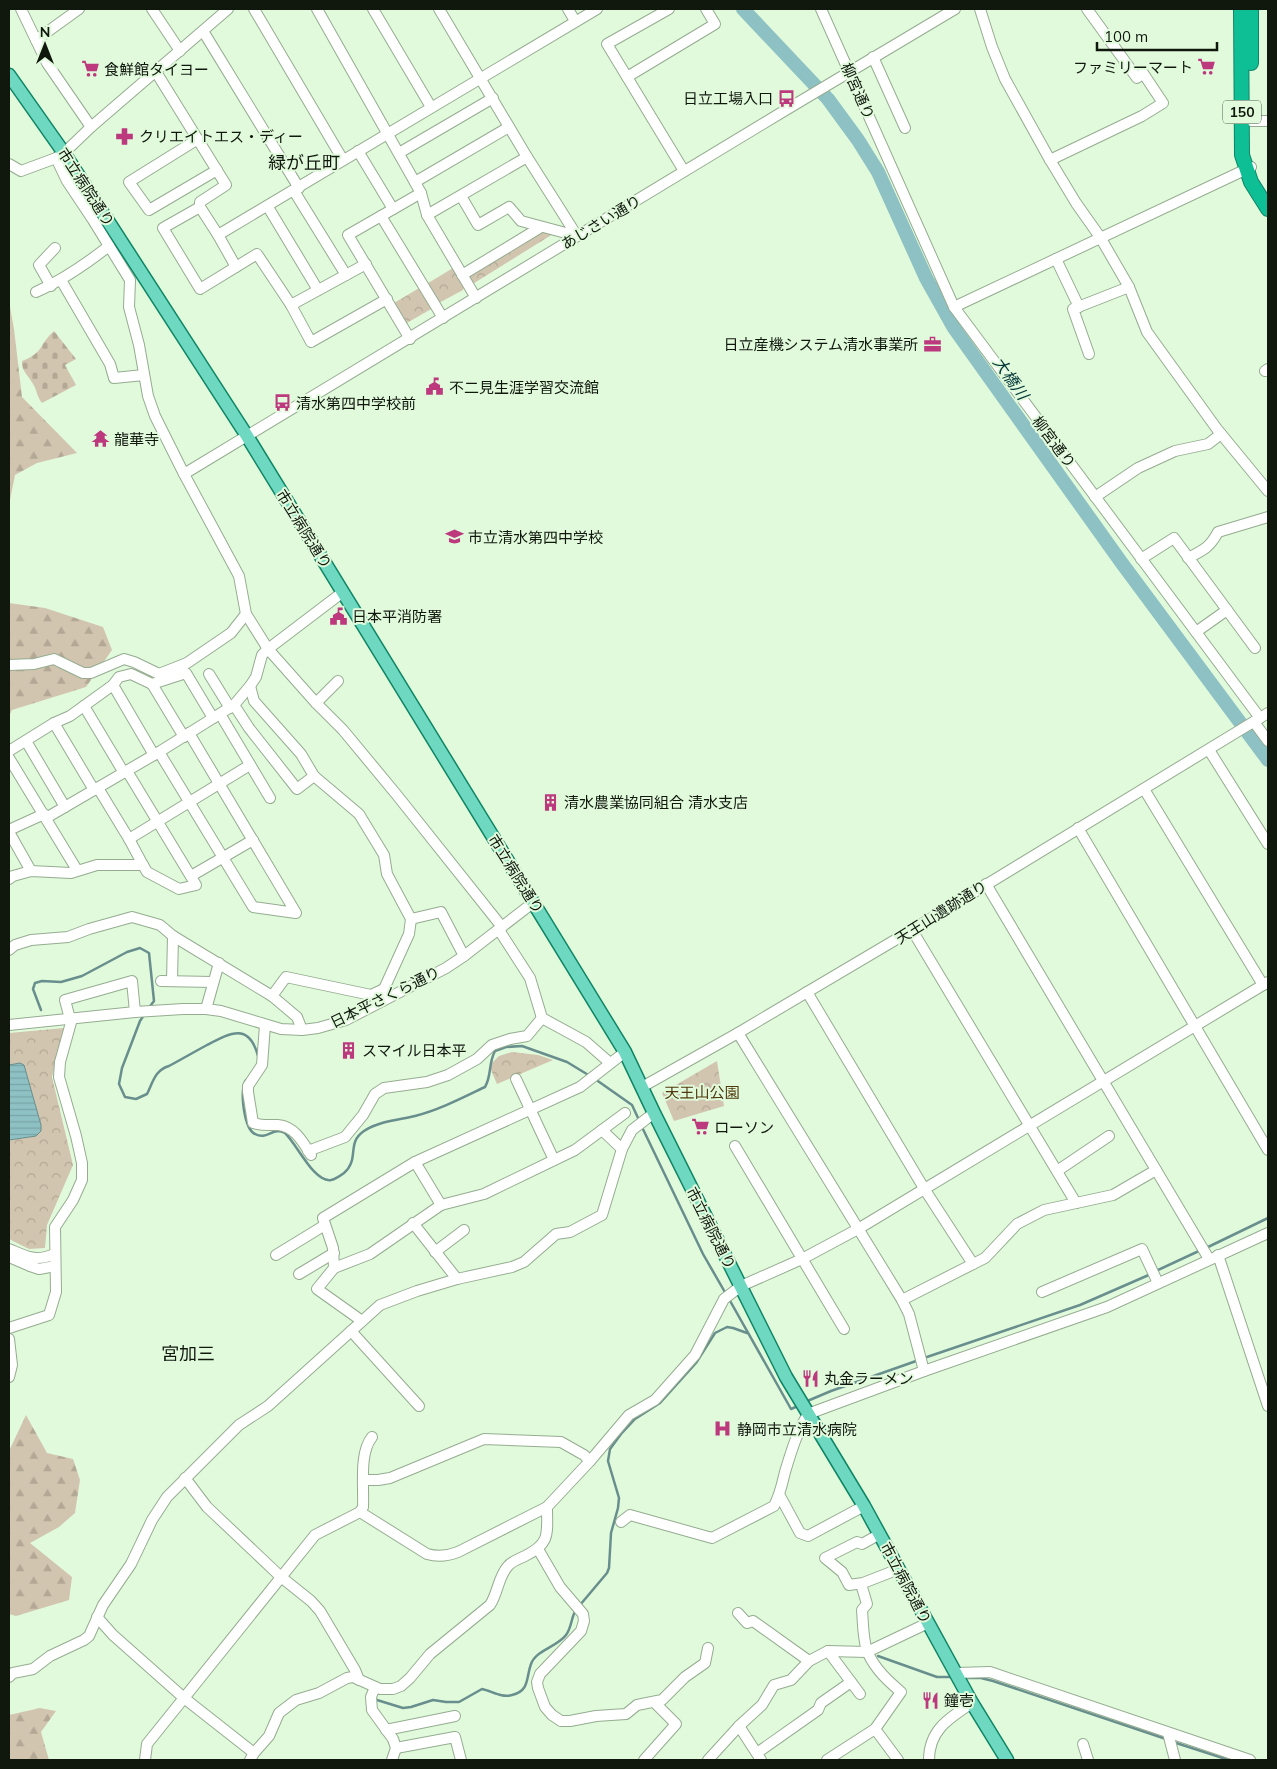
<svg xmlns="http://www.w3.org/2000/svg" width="1277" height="1769" font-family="Mulish,'Noto Sans JP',sans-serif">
  <defs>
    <pattern id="forest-firs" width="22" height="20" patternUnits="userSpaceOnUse" patternTransform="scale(1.25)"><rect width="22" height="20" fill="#d2c5af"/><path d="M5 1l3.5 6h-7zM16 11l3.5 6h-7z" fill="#b3a895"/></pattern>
    <pattern id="cemetery-stones" width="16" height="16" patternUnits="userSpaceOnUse" patternTransform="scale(1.25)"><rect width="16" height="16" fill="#d2c5af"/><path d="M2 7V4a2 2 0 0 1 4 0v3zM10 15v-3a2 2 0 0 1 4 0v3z" fill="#b3a895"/></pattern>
    <pattern id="park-crowns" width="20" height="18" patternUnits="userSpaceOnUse" patternTransform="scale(1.25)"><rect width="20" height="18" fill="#d2c5af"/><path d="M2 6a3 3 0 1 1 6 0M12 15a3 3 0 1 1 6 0" fill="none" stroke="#b3a895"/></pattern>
    <pattern id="water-rules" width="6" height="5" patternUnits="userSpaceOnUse" patternTransform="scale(1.25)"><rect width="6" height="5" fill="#8ec1c4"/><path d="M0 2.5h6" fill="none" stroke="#79a5a7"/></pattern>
  </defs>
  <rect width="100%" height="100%" fill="#e1fadc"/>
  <!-- forest -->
  <g fill="url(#forest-firs)">
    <path d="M9 301 14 329 22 397 77 453 37 463 15 475 9 505Z"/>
    <path d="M9 603 45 608 103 627 112 650 86 687 12 710 9 716Z"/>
    <path d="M26 1415 47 1453 73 1459 80 1480 75 1513 59 1527 30 1543 72 1577 69 1600 16 1616 9 1614V1451Z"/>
    <path d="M40 1708 56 1711 41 1732 49 1760H9V1715Z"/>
  </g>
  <!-- cemetery -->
  <path fill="url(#cemetery-stones)" d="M54 331 76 359 65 365 76 385 42 403C37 397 37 390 33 384 29 376 21 371 22 361 44 353 39 344 54 331Z"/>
  <!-- park -->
  <g fill="url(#park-crowns)">
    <path d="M543 229 553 234 471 285 467 276Z"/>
    <path d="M453 268 464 286 463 290 437 304 425 285Z"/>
    <path d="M421 287 433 308 405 324 394 303Z"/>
    <path d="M64 1028 52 1077 73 1165 47 1225 45 1248 29 1249 9 1239V1033Z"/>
    <path d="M512 1052 538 1055 553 1060 497 1084 491 1070V1064L499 1056Z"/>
    <path d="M717 1061 724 1106 674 1121 662 1093Z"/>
  </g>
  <!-- water -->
  <path fill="url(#water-rules)" stroke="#688e8d" d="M20 1063 24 1065 41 1125V1131L36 1136 9 1140V1065Z"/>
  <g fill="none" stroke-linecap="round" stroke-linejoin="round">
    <!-- stream -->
    <g stroke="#688e8d" stroke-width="2.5">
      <path d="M41 1010 33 989 35 983 42 981 61 982 82 976 127 952 140 948 149 953 154 1001 148 1009"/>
      <path d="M144 1015 140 1021 122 1068 119 1084 125 1097 136 1099 147 1094C153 1082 155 1070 169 1066 182 1059 194 1052 207 1045 230 1033 249 1022 258 1056"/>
      <path d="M595 1079 632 1105 639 1120"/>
      <path d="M246 1080C239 1089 244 1129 255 1134 265 1139 269 1132 278 1131 280 1131 283 1132 285 1133 297 1144 314 1183 331 1180 336 1179 340 1176 344 1173 360 1159 346 1143 364 1131 379 1121 398 1120 415 1116 439 1110 462 1098 485 1087 492 1075 488 1064 495 1051L506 1047 522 1046 567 1062 590 1076"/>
      <path d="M641 1125 703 1254 726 1294"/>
      <path d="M1206 1248 1268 1218"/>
      <path d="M1156 1271 1201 1250"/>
      <path d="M729 1299 791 1409 798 1406"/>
      <path d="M924 1358 1080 1305 1151 1274"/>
      <path d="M805 1402 831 1391 919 1360"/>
      <path d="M580 1605 607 1573 609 1568 611 1533 618 1508 619 1498 608 1461 610 1449 621 1434 635 1419 660 1403 696 1363 715 1333 727 1327 733 1328 747 1333"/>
      <path d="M878 1656 937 1677H953"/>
      <path d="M963 1678H981L993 1681 1166 1739"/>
      <path d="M377 1700 403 1708 411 1707 433 1700 446 1702H459L482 1689C492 1691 501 1698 512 1695 530 1691 526 1677 531 1664 536 1650 557 1647 566 1635 572 1627 571 1617 576 1610"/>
      <path d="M1173 1742 1229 1760"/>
    </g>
    <!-- river -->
    <path stroke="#8ec1c4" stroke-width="14" d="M743 9 828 99 858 140 878 172 926 278 954 328 1121 562 1268 760"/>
    <defs>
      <g id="minor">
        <path d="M21 9 47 63 91 127"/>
        <path d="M152 9 180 51"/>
        <path d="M254 9 343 160"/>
        <path d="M317 9 421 193 427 215 476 298"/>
        <path d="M373 9 431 107"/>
        <path d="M439 9 527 157 577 236"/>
        <path d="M568 9 575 21"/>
        <path d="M669 9 607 44 684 171"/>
        <path d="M821 9 954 307 1260 718"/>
        <path d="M980 9 992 47 1005 79 1050 160 1076 203 1100 237 1129 287 1147 332 1217 429 1268 491"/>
        <path d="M203 31 299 188"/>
        <path d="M36 40 79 9"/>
        <path d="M873 57 905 128"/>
        <path d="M156 72 226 185 200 202V207L163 228 200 289 257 254 291 305 311 342 387 299"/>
        <path d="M627 77 715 24 706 9"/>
        <path d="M1251 121H1268"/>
        <path d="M198 139 129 182 149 210 217 170"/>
        <path d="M358 151 393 209"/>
        <path d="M399 153 493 98"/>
        <path d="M56 158 67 181 93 220 130 280 129 307 139 345 148 396 155 416 184 474 239 576 246 614 268 649 316 703 343 730 396 794 502 927"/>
        <path d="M1050 160 1142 116 1163 103 1143 73 1137 78 1087 9"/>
        <path d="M9 164 21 171 56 158 64 153 91 127 228 9"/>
        <path d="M415 182 509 127"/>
        <path d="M294 191 346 275"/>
        <path d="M461 196 478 225 509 207 521 221 577 236"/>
        <path d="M200 207 218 235 236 267"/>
        <path d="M268 207 318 290"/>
        <path d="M427 215 527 157"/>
        <path d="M381 216 443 318"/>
        <path d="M218 235 597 9"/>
        <path d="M1056 259 1079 307"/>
        <path d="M462 275 541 227"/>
        <path d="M61 280 110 364 114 378 144 375"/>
        <path d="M51 286 39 265 55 248"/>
        <path d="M36 292C63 280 86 264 109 246"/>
        <path d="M291 305 366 264"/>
        <path d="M954 307 1251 167"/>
        <path d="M410 339 348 235 421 193"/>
        <path d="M1089 354 1073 309 1129 287"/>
        <path d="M1265 371 1268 369"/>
        <path d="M184 474 784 111 955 9"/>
        <path d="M1095 497 1138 468 1175 451 1208 444 1221 434"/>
        <path d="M1188 558C1204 550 1210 547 1218 532L1268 517"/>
        <path d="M1141 559 1174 538 1255 648"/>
        <path d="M1196 632 1227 610"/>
        <path d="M9 665 34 664 54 659 83 673H91L124 659 134 662 159 674 187 663 231 633 246 614"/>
        <path d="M209 674 230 708"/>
        <path d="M152 684 184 737"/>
        <path d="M113 685 154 755"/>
        <path d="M250 686 254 701 301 754 314 776 359 814 384 855 387 874 411 919 409 934 384 989 383 1001"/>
        <path d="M316 703 338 681"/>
        <path d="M234 705 249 728 297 789 314 776"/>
        <path d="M84 706 124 773"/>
        <path d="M220 714 270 798"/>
        <path d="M1254 722 1268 741"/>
        <path d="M54 723 94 790"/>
        <path d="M26 741 65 807"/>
        <path d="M1209 750 1268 844"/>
        <path d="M9 751 54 723 70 716 113 685 119 677 131 674 152 684 186 673 213 718"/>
        <path d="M159 752 253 907 296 913 189 733"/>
        <path d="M9 758 77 870"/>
        <path d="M98 788 129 839 143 865"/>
        <path d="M1144 789 1263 985"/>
        <path d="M46 818 159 752 234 705 250 686 256 677 262 655 268 649 343 592"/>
        <path d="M1078 828 1268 1150"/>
        <path d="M9 830 44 814"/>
        <path d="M9 832 31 871"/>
        <path d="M129 839 250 765"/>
        <path d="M191 876 253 840"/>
        <path d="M9 879 13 876 31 871 71 873 97 865H143L147 872 179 889 196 885 127 771"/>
        <path d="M986 884 1209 1259"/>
        <path d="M411 919 441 912 464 956"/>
        <path d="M499 930 530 978 542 1018 586 1042 610 1063"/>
        <path d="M912 930 1076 1203"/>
        <path d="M9 950 15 945 31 940 68 937 89 929 132 917 160 925 173 936 272 996 297 1017 302 1030"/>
        <path d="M161 981 213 982"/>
        <path d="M172 981 173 936"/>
        <path d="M807 992 925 1190 973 1264 985 1258 1017 1224 1044 1210 1113 1195 1156 1170"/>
        <path d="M272 996 286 977 371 995 384 989"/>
        <path d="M206 1009 219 963"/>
        <path d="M70 1019 65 1000 132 981 135 1012"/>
        <path d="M9 1025 135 1012 183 1009H206L221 1011 281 1029 302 1030 318 1028 346 1020 446 968 464 956 534 902"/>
        <path d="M265 1025 262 1065 248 1086V1092L253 1123C263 1126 269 1125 278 1125 294 1126 303 1142 311 1155"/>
        <path d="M738 1033 902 1300 909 1314 924 1371"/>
        <path d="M516 1079 554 1160"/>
        <path d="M642 1087 738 1033 912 930 1268 713"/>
        <path d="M602 1130 622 1149"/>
        <path d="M735 1146 844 1329"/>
        <path d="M308 1151 345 1137 363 1115 375 1094 384 1088 427 1082 448 1075 477 1059 492 1045 510 1039 527 1036 542 1018"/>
        <path d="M415 1162 441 1205"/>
        <path d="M1057 1171 1109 1136"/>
        <path d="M413 1223 457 1279"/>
        <path d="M9 1249C28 1257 35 1262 55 1254"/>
        <path d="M435 1252 464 1230"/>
        <path d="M276 1255 325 1225"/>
        <path d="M1218 1255 1268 1406"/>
        <path d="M9 1257 30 1266 33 1259"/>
        <path d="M30 1266 39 1269 55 1266"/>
        <path d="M334 1268 370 1254 441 1205 484 1194 575 1150 625 1113"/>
        <path d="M299 1274 334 1253"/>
        <path d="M1042 1292 1142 1249 1158 1283"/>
        <path d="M902 1300 973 1264"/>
        <path d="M362 1321 317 1289 334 1268 333 1248 323 1218 415 1162 580 1087 625 1052"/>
        <path d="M9 1328 49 1315 56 1292 55 1227 73 1200 82 1180V1163L76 1136 59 1077 60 1062 72 1019"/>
        <path d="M351 1331 419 1406"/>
        <path d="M9 1339 12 1365 9 1377"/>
        <path d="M185 1478 207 1507 281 1577 311 1601 320 1611 355 1670 359 1680"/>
        <path d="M364 1480H378L390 1478 484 1439 561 1442 584 1455 590 1461"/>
        <path d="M780 1496 800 1533 808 1536 864 1506"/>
        <path d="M360 1512 363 1507C364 1486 359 1453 372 1437"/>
        <path d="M621 1522 630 1515 712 1538 774 1506C780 1495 782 1484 785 1472 791 1452 797 1432 808 1414L924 1371 1107 1307 1268 1233"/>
        <path d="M880 1534 862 1544 857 1542 825 1558 842 1572 849 1585 863 1583 899 1569"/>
        <path d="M538 1549 560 1587 583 1614 584 1621 581 1631 540 1674 537 1682 538 1688 545 1707 552 1715 561 1721H570L596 1716 626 1714 637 1705 662 1700 685 1677 705 1663 708 1648"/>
        <path d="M738 1613 747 1623 753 1621 809 1661"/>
        <path d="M97 1617 113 1635 184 1698 254 1753"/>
        <path d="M828 1651 860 1694"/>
        <path d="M956 1673 990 1672 1250 1760"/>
        <path d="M9 1677 13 1673 33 1669 50 1656 84 1640 89 1636 103 1605 131 1564 152 1520 167 1497 239 1425 268 1406 380 1305 417 1291 457 1279 512 1267 524 1262 556 1234 570 1232 602 1215 622 1149 632 1130 654 1113"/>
        <path d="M375 1687 371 1697 372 1710 393 1739 396 1748 392 1760"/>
        <path d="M739 1726 761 1760"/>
        <path d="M875 1729 898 1760"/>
        <path d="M386 1730 455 1716"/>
        <path d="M1168 1733 1175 1760"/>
        <path d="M1083 1744 1088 1760"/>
        <path d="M396 1748 455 1737 461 1760"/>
        <path d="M757 1753 818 1710 821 1703 851 1682"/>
        <path d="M145 1760 147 1744 315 1535 360 1512 427 1554C438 1557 448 1556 458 1552L547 1507 590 1461 629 1415 655 1400 695 1355 724 1299 741 1286 802 1259 858 1229 1268 982"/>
        <path d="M250 1760 254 1753 269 1736 279 1713 296 1700 319 1693 347 1678 353 1677 380 1689H393L401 1686 410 1678 430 1654 490 1605C498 1593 498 1577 508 1566 512 1561 519 1559 525 1556 551 1543 547 1534 547 1507"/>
        <path d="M644 1760 676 1724 654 1702"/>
        <path d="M708 1760 739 1726 762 1705 774 1685 791 1680 809 1661 828 1651 867 1652 928 1623"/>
        <path d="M827 1760 875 1729 901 1692C888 1681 875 1669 868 1653 863 1643 863 1622 862 1610L867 1604 861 1584"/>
        <path d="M929 1760C929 1730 949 1718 972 1703"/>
      </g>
      <path id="major" d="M9 75 64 153 247 436 625 1052 654 1113 786 1377 864 1506 972 1703 1007 1760"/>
      <g id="highway">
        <path d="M1241 9 1242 155 1251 182 1268 209"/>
        <path d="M1251 63V9"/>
      </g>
    </defs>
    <!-- minor casing -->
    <use href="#minor" stroke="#95ac90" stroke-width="12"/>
    <!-- major casing -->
    <use href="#major" stroke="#0f8566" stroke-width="15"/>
    <!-- highway casing -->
    <use href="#highway" stroke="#0f8566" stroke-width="16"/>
    <!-- minor -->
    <use href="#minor" stroke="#fff" stroke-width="10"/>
    <!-- major -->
    <use href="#major" stroke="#6ed9c0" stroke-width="12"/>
    <!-- highway -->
    <use href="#highway" stroke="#0ebf96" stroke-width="14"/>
  </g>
  <!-- icons -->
  <defs>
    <symbol id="supermarket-bare" viewBox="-9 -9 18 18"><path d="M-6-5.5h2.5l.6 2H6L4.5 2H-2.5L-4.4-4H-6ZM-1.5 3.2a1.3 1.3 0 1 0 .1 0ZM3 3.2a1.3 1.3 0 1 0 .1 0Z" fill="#bd397e" stroke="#e1fadc" stroke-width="2.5" paint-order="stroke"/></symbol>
    <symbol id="bus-bare" viewBox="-9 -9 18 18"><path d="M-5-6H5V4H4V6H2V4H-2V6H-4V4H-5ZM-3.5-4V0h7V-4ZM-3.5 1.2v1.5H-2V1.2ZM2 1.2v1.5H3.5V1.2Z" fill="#bd397e" stroke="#e1fadc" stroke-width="2.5" paint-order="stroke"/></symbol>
    <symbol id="pharmacy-bare" viewBox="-9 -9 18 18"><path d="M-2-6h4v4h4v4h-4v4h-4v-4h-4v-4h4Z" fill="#bd397e" stroke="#e1fadc" stroke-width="2.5" paint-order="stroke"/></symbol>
    <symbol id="office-bare" viewBox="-9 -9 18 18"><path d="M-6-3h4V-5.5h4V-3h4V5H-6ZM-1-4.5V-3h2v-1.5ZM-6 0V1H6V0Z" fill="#bd397e" stroke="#e1fadc" stroke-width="2.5" paint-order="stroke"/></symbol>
    <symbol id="civic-bare" viewBox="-9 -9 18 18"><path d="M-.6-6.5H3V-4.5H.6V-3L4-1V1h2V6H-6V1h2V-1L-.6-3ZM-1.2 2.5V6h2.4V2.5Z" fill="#bd397e" stroke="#e1fadc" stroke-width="2.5" paint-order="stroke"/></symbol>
    <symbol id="temple-bare" viewBox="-9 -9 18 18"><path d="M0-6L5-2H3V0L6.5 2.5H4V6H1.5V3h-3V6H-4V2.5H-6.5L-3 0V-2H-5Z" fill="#bd397e" stroke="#e1fadc" stroke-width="2.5" paint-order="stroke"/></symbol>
    <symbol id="school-bare" viewBox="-9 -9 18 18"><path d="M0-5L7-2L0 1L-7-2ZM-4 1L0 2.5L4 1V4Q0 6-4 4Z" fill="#bd397e" stroke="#e1fadc" stroke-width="2.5" paint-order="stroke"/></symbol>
    <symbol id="building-bare" viewBox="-9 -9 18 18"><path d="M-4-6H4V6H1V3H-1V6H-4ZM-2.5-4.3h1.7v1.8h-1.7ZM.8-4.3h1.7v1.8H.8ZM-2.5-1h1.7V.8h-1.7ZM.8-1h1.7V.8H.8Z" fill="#bd397e" stroke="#e1fadc" stroke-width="2.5" paint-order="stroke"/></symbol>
    <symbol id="restaurant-bare" viewBox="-9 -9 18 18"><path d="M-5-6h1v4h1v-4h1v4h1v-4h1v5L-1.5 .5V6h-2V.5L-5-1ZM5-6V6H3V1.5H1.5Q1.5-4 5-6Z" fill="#bd397e" stroke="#e1fadc" stroke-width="2.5" paint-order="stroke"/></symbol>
    <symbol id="hospital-bare" viewBox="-9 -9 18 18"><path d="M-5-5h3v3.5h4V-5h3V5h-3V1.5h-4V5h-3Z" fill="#bd397e" stroke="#e1fadc" stroke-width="2.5" paint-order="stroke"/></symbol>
  </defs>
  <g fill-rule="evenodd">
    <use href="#supermarket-bare" x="1194" y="54" width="25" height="25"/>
    <use href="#supermarket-bare" x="78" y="56" width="25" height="25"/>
    <use href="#bus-bare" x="774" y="86" width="25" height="25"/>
    <use href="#pharmacy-bare" x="112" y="124" width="25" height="25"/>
    <use href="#office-bare" x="920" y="332" width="25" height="25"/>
    <use href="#civic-bare" x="422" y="374" width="25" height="25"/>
    <use href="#bus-bare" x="270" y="390" width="25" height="25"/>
    <use href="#temple-bare" x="88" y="426" width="25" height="25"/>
    <use href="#school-bare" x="442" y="524" width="25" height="25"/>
    <use href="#civic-bare" x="326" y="604" width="25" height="25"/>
    <use href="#building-bare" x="538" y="790" width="25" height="25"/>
    <use href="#building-bare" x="336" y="1038" width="25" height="25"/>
    <use href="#supermarket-bare" x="688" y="1114" width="25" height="25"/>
    <use href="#restaurant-bare" x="798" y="1366" width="25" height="25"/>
    <use href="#hospital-bare" x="710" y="1416" width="25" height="25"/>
    <use href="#restaurant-bare" x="918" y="1688" width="25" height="25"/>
  </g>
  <g text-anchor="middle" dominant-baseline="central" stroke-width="4" stroke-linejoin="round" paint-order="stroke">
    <!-- shield labels -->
    <rect fill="#e1fadc" stroke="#4f5c4c" stroke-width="1" x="1223" y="100.5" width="38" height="23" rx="4"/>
    <g font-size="14" font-weight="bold" fill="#10180e">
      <text x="1242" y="112">150</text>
    </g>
    <!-- poi labels -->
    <g font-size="15" fill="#10180e" stroke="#e1fadc" text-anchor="start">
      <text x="1193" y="67" text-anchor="end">ファミリーマート</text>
      <text x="104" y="69">食鮮館タイヨー</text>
      <text x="773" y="98" text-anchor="end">日立工場入口</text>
      <text x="139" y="136">クリエイトエス・ディー</text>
      <text x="918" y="344" text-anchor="end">日立産機システム清水事業所</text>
      <text x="449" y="387">不二見生涯学習交流館</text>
      <text x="296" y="403">清水第四中学校前</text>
      <text x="114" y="439">龍華寺</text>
      <text x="468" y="537">市立清水第四中学校</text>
      <text x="352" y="616">日本平消防署</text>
      <text x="564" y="802">清水農業協同組合 清水支店</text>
      <text x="362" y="1050">スマイル日本平</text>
      <text x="714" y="1127">ローソン</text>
      <text x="824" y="1378">丸金ラーメン</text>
      <text x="737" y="1429">静岡市立清水病院</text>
      <text x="944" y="1700">鐘壱</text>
    </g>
    <!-- street labels -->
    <g font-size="15" fill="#10180e" stroke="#e1fadc">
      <text transform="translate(858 91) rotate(66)">柳宮通り</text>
      <text transform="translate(86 187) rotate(57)">市立病院通り</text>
      <text transform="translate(601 222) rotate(-31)">あじさい通り</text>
      <text transform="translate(1054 442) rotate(53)">柳宮通り</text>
      <text transform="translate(304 529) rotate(58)">市立病院通り</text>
      <text transform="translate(516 874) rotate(58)">市立病院通り</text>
      <text transform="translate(941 912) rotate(-32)">天王山遺跡通り</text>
      <text transform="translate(385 997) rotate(-26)">日本平さくら通り</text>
      <text transform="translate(711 1228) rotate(63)">市立病院通り</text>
      <text transform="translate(906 1583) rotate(62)">市立病院通り</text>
    </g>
    <!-- park labels -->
    <g font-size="15" fill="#4f380a" stroke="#e1fadc">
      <text x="702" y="1092">天王山公園</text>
    </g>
    <!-- water labels -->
    <g font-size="16" font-style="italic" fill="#05383b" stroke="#e1fadc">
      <text transform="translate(1011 378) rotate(55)">大橋川</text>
    </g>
    <!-- quarter labels -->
    <g font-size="18" fill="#10180e" stroke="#e1fadc">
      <text x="304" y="162">緑が丘町</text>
      <text x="188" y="1353">宮加三</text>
    </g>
  </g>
  <!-- border -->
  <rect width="1277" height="1769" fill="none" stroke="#10180e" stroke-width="20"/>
  <!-- north arrow -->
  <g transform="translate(45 45)" stroke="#e1fadc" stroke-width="4" paint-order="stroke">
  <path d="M0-4L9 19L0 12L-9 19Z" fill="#10180e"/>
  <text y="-8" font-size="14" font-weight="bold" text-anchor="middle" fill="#10180e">N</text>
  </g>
  <!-- scale -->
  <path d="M1097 42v8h120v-8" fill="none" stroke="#10180e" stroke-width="2.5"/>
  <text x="1104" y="42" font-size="15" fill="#10180e" stroke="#e1fadc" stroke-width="4" paint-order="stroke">100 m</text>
</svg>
